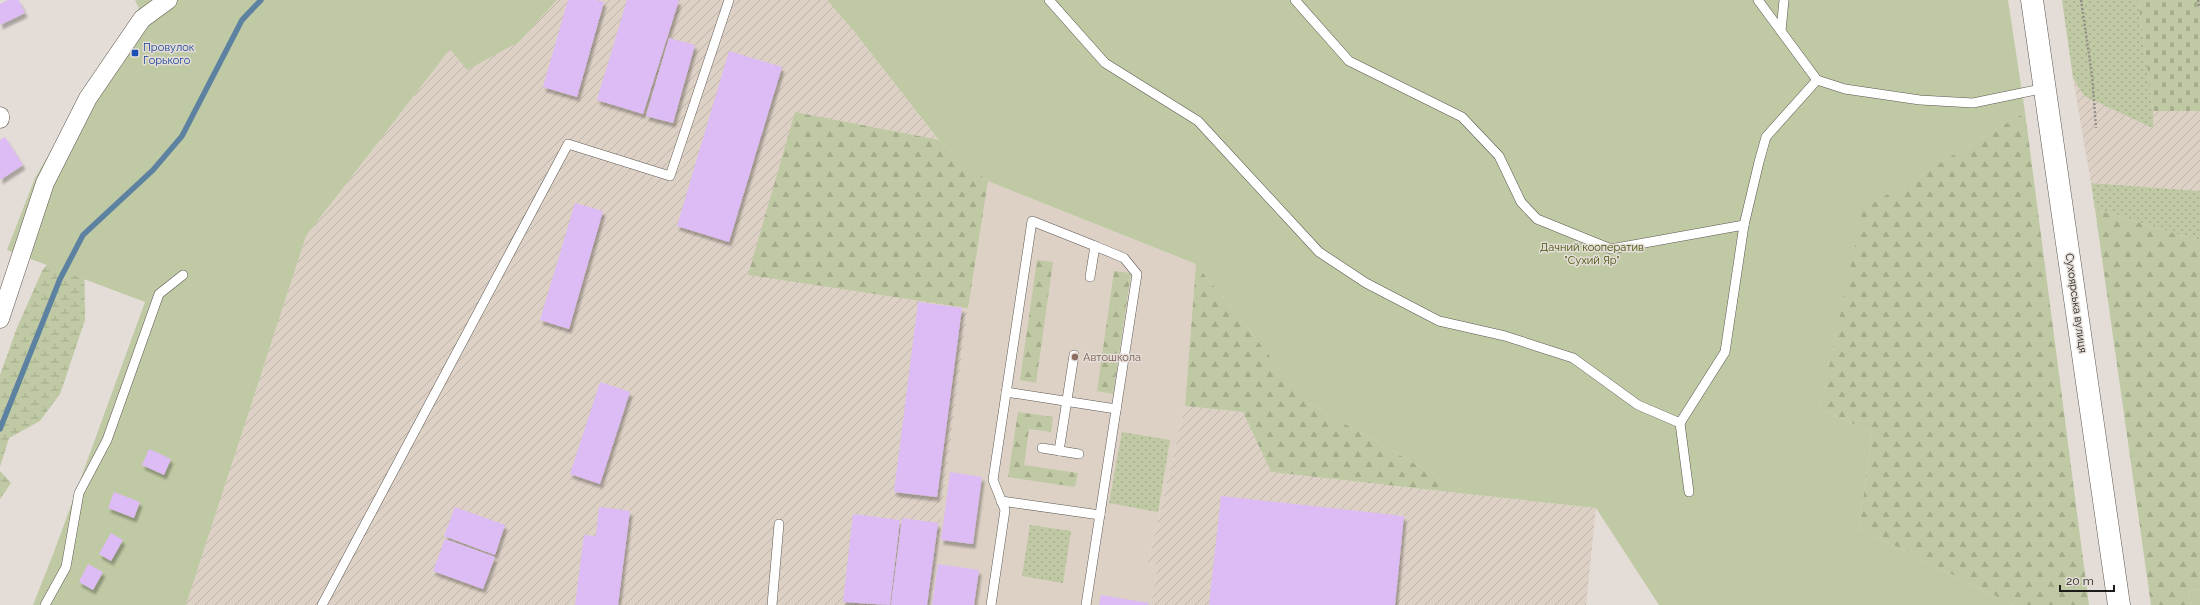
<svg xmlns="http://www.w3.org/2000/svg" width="2200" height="605" font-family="Raleway,sans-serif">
  <defs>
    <pattern id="industrial-furrows" width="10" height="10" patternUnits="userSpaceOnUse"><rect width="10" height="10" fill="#ddd1c5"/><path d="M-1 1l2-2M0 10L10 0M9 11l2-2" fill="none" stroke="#bdb3a9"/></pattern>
    <pattern id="grass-dots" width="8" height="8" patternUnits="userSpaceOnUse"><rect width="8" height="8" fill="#bfc9a3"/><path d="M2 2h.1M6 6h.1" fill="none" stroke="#a4ac8c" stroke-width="1.8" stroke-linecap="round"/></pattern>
    <pattern id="forest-firs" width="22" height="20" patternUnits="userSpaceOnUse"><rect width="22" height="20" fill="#bfc9a3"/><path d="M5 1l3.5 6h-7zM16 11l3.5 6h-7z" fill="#a4ac8c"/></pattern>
    <pattern id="wetland-marsh" width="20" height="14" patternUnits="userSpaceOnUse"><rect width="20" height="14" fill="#bfc9a3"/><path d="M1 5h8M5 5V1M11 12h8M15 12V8" fill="none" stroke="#a4ac8c"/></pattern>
    <pattern id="cemetery-stones" width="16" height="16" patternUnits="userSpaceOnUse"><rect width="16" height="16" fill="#bfc9a3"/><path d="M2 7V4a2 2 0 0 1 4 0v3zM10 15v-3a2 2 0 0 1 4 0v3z" fill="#a4ac8c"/></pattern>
    <filter id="shadow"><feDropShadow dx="2.5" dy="4.5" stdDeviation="1" flood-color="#0004"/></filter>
  </defs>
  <rect width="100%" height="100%" fill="#e4ddd7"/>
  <!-- built -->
  <path fill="#ddd1c5" d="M988 181 1196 264 1185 406 1148 562 1158 564 1151 605H930L968 308Z"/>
  <!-- industrial -->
  <g fill="url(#industrial-furrows)">
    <path d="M557 0H827L853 30 939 140 988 181 968 308 930 605H186L306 236 451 48 467 69 519 42Z"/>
    <path d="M2073 78 2084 96 2153 127V111H2200V191L2091 183Z"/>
    <path d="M1185 406 1243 412 1271 472 1596 508 1586 605H1151L1158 565 1148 563Z"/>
  </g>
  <!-- grass -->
  <g fill="url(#grass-dots)">
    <path d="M2062 0H2138L2153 111V128L2084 96 2073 78Z"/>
    <path d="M2091 183 2200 191V241L2095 209Z"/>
    <path d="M1122 432 1170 440 1158 512 1109 503Z"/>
    <path d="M1030 525 1071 531 1063 583 1022 576Z"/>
  </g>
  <!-- forest -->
  <g fill="url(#forest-firs)">
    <path d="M795 112 939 140 988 181 968 308 748 275Z"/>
    <path d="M2025 112 2089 605H2013L1859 528 1872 433 1820 408 1862 209Z"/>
    <path d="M2095 209 2200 241V589L2188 591 2191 605H2151Z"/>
    <path d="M1037 260 1053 262 1036 383 1020 380Z"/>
    <path d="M1196 264 1307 402 1468 494 1271 472 1243 412 1185 406Z"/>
    <path d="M1114 271 1131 273 1113 394 1097 391Z"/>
    <path d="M1018 412 1053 417 1051 432 1029 429 1024 465 1078 473 1075 487 1008 477Z"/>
  </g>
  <!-- wetland -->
  <g fill="url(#wetland-marsh)">
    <path d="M64 243 84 254 85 320 60 394 40 421 9 438 0 467V375L17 328 42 271Z"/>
    <path d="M0 471 11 483 0 499Z"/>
  </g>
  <!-- cemetery -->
  <path fill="url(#cemetery-stones)" d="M2138 0H2200V111H2153Z"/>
  <!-- green -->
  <g fill="#bfc9a3">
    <path d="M135 0H557L519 42 467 70 450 49 306 236 186 605H33L54 552 145 302 7 250 35 178 119 36 139 8Z"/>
    <path d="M827 0H2008L2025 112 1863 209 1820 408 1872 433 1859 528 2013 605H1659L1596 508 1468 494 1307 402 1196 264 988 181 939 140 853 30Z"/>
    <path d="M2200 589V605H2191L2188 591Z"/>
  </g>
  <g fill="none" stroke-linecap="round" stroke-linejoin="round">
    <!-- stream -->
    <path stroke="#5d82a1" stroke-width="5.5" d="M0 429 60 279 83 235 153 170 182 136 242 20 261 0"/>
  </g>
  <!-- building -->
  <g fill="#ddbbf5" filter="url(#shadow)">
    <path d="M8 0H19L25 13 0 25V4Z"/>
    <path d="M568 0H596L604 2 577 97 543 87Z"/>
    <path d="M627 0H679L643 114 597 100Z"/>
    <path d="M669 38 695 45 673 123 646 116Z"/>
    <path d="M729 51 782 67 729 242 677 226Z"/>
    <path d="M5 137 23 165 0 180V140Z"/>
    <path d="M575 203 603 211 569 329 540 320Z"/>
    <path d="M918 302 962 308 937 497 894 492Z"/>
    <path d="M600 382 630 392 600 484 570 474Z"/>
    <path d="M149 449 171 459 164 475 142 465Z"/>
    <path d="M950 472 982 477 973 544 941 540Z"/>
    <path d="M114 492 140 502 134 518 108 508Z"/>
    <path d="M1221 496 1404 516 1395 605H1209Z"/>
    <path d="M455 507 505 525 495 555 444 536Z"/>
    <path d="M599 507 630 511 618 605H575L584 535 596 536Z"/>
    <path d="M853 514 900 520 890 605 843 602Z"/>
    <path d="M902 518 938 523 927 605H891Z"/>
    <path d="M111 533 123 540 111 561 99 554Z"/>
    <path d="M445 539 495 557 483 589 433 571Z"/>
    <path d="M88 564 103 572 93 590 79 582Z"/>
    <path d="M938 564 979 570 974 605H932Z"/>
    <path d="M1101 595 1149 603 1148 605H1099Z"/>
  </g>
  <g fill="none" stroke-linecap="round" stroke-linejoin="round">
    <defs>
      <g id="service">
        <path d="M1049 0 1105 63 1198 121 1319 252 1366 283 1439 321 1505 336 1573 358 1638 405 1680 423"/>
        <path d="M1295 0 1349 61 1462 117 1499 156 1521 202 1537 219 1611 249 1744 225"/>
        <path d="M1758 0 1817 80"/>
        <path d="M1781 31 1784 0"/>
        <path d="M1006 392 1116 409"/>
        <path d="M1042 448 1079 454"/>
        <path d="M1059 451 1074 355"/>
        <path d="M1689 492 1680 423 1725 352 1744 225 1759 162 1766 137 1817 80 1845 89 1920 100 1973 103 2045 88"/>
        <path d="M1001 501 1100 515"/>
        <path d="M45 605 66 567 79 493 107 440 159 294 183 275"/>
        <path d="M322 605 568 144 670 176 729 0"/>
        <path d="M772 605 779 524"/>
        <path d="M991 605 1005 510 993 480 1032 221 1095 246"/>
        <path d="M1086 605 1137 274 1124 258 1095 246 1090 277"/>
      </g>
      <g id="minor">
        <path d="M0 116V119"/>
        <path d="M0 319 45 183 88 98 142 19 168 0"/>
      </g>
      <path id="tertiary" d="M2032 0 2119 605"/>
    </defs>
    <!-- service casing -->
    <use href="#service" stroke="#5c5751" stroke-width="10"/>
    <!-- minor casing -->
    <use href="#minor" stroke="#5c5751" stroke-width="19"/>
    <!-- tertiary casing -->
    <use href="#tertiary" stroke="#5c5751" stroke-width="23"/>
    <!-- path -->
    <g stroke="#938e89" stroke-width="2.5" stroke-dasharray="2 2" stroke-linecap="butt">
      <path d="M2081 0 2092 75 2096 128"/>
      <path d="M2198 0 2200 8"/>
    </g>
    <!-- service -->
    <use href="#service" stroke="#fff" stroke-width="9"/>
    <!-- minor -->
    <use href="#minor" stroke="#fff" stroke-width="18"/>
    <!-- tertiary -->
    <use href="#tertiary" stroke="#fff" stroke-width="22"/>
  </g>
  <!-- markers -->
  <rect fill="#1a4fb4" stroke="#e4ddd7" stroke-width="1.5" x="131" y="49" width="8" height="8" rx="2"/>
  <circle fill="#8d6e63" stroke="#e4ddd7" stroke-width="1.5" cx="1075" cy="357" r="4"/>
  <g text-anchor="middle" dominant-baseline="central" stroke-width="3" stroke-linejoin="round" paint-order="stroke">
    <!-- transit labels -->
    <g font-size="11" fill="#164399" stroke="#e4ddd7" text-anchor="start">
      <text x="143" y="47">Провулок<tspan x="143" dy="13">Горького</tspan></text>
    </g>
    <!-- park labels -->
    <g font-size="11" fill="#455208" stroke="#e4ddd7">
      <text x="1592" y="247">Дачний кооператив<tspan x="1592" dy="13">"Сухий Яр"</tspan></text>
    </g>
    <!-- street labels -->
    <g font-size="11" fill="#1d1b19" stroke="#e4ddd7">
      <text transform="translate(2076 303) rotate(82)">Сухоярська вулиця</text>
    </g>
    <!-- education labels -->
    <g font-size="11" fill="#785e54" stroke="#e4ddd7" text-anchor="start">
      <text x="1083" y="357">Автошкола</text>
    </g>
  </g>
  <!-- scale -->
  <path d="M2060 585v6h54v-6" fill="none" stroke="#1d1b19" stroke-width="2"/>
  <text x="2066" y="585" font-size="12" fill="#1d1b19" stroke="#e4ddd7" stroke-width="3" paint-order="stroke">20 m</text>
</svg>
